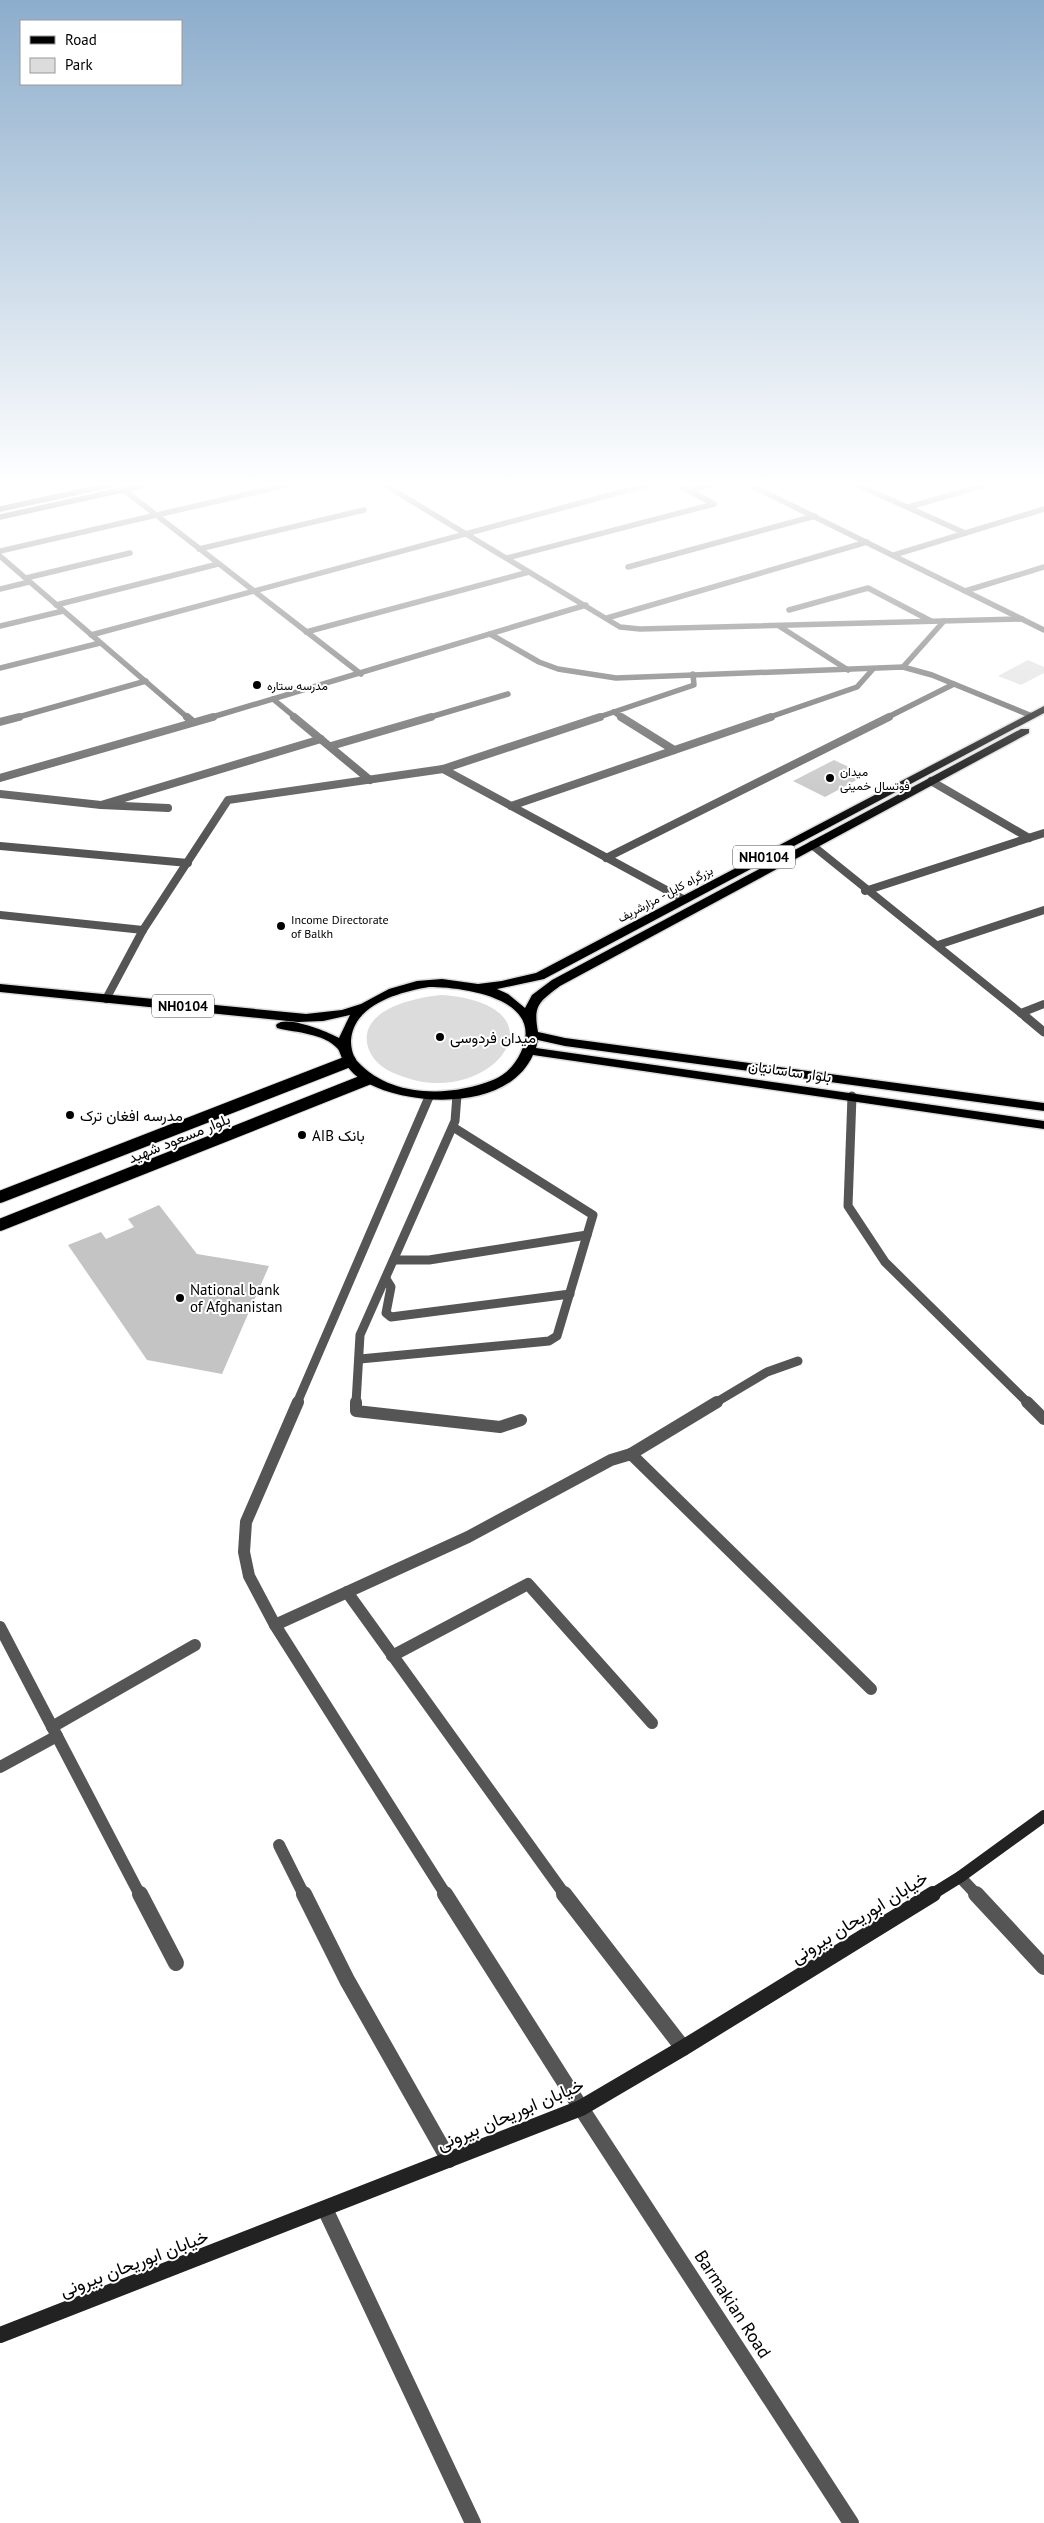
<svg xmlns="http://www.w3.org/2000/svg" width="1044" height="2523" font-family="'PT Sans',Vazirmatn,sans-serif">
  <rect width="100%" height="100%" fill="#fff"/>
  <!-- green -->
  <g fill="#dcdcdc">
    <path d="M1028 660 1044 667V673L1021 685 998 676Z"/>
    <path d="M442 995C571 1005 492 1109 404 1077 389 1072 375 1065 369 1050 354 1010 416 997 442 995Z"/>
  </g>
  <!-- building -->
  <g fill="#c4c4c4">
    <path d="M834 760 866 775 825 797 793 781Z"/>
    <path d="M159 1205 197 1254 269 1266 222 1374 147 1360 68 1245 101 1232 106 1239 134 1227 128 1219Z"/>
  </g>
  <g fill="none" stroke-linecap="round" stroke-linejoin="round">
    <defs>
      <g id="primary">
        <path d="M0 1197 350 1061"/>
        <path d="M0 1225 368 1079"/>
      </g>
      <path id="highway" d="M1044 706V713L544 979 497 989 508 994 525 1008 532 995 552 980 1021 729H1029V733L560 986C539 1002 533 1005 538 1032L565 1038 1044 1103V1111L565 1046 538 1040 536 1048 1044 1121V1129L533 1055C508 1111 413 1107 367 1083 358 1079 348 1069 343 1060 341 1057 340 1052 338 1049 324 1033 297 1033 277 1028L276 1025C285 1014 328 1032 339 1038L350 1015 323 1021 298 1022 0 992V984L306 1014 342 1010 361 1004 389 989 417 981 442 979 478 984 502 981 536 973ZM429 987C463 987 546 998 521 1052 515 1065 506 1075 493 1080 451 1097 391 1098 358 1062 353 1057 351 1048 351 1041 353 1004 400 992 429 987Z"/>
    </defs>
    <!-- primary casing -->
    <use href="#primary" stroke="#dbdbdb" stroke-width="14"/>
    <!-- highway casing -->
    <use href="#highway" stroke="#dbdbdb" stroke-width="3"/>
    <!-- street-far4 -->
    <g stroke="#555" stroke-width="5.5">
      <path d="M380 482 620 627 640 629 1022 619"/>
      <path d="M673 482 714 504"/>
      <path d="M744 482 1044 630"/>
      <path d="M851 482 965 533"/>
      <path d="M476 484 487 482"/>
      <path d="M124 490 361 674"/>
      <path d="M689 490 724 482"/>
      <path d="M909 507 995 482"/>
      <path d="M199 549 364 510"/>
      <path d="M0 551 300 482"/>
      <path d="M894 555 1044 509"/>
      <path d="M0 556 188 718"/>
      <path d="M507 558 714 504"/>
      <path d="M628 567 815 516"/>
      <path d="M26 578 130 553"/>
      <path d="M0 589 29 582"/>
      <path d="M965 591 1044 567"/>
      <path d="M56 605 218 564"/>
      <path d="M789 610 868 588 931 621"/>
      <path d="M607 618 867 542"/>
      <path d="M0 626 63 611"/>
      <path d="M779 626 848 670"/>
      <path d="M306 632 529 572"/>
      <path d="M490 634 539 662 558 669 616 678 903 667 932 675 1032 716"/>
      <path d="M91 635 658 482"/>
      <path d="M903 667 944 621"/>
      <path d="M0 668 100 643"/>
      <path d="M273 699 296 718"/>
      <path d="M614 712 623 718"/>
      <path d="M15 718 146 681"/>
      <path d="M209 718 586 605"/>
      <path d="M427 718 508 694"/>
      <path d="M596 718 694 685 693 674"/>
      <path d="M767 718 857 687 873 669"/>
      <path d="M886 718 954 684"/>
    </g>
    <!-- street-far3 -->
    <g stroke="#555" stroke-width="8">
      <path d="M187 717 193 722"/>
      <path d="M294 717 370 780"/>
      <path d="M621 717 674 750"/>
      <path d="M0 722 19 717"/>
      <path d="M331 746 431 717"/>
      <path d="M443 769 683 899"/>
      <path d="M0 778 213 717"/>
      <path d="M931 781 1029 838"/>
      <path d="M0 794 101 805 168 808"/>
      <path d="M101 805 321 739"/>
      <path d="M511 806 771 717"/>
      <path d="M812 845 1028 1019"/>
      <path d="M0 846 188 863"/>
      <path d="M606 858 889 717"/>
      <path d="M865 891 1044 833"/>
      <path d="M0 915 143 930"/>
      <path d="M938 945 1044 910"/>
      <path d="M106 999 143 930 228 800 443 769 600 717"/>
      <path d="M1021 1013 1044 1004"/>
    </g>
    <!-- street-far2 -->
    <g stroke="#555" stroke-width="9">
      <path d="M1026 1017 1044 1032"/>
      <path d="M852 1096 848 1206 885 1262 1028 1403"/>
      <path d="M394 1260H429L587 1235"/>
      <path d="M386 1279 391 1287 386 1313 391 1317 570 1294"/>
      <path d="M360 1359 549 1341 557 1336 593 1215 453 1127"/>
      <path d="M297 1403 429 1097"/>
      <path d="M356 1403 360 1335 455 1121 457 1095"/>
      <path d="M715 1403 767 1372 798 1361"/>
    </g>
    <!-- street-far1 -->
    <g stroke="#555" stroke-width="12">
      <path d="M298 1402 246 1522 244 1552 249 1576 275 1625 446 1895"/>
      <path d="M356 1402V1411L500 1427 521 1420"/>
      <path d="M1027 1402 1044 1419"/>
      <path d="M631 1454 717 1402"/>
      <path d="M347 1592 565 1895"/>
      <path d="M275 1625 468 1537 611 1460 631 1454 871 1689"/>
      <path d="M0 1627 140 1895"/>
      <path d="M392 1656 528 1584 652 1723"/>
      <path d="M52 1727 195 1645"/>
      <path d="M0 1767 57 1736"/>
      <path d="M279 1845 304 1895"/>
      <path d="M960 1877 977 1895"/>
    </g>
    <!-- street -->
    <g stroke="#555" stroke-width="16">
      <path d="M140 1894 176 1963"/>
      <path d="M304 1894 347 1980 449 2160"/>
      <path d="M445 1894 581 2108 851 2523"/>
      <path d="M564 1894 683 2048"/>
      <path d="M976 1894 1044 1967"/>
      <path d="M325 2209 473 2523"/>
    </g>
    <!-- secondary-far2 -->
    <g stroke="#222" stroke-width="5.5">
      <path d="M0 509 124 482"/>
      <path d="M0 517 158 482"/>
    </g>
    <!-- secondary-far1 -->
    <path stroke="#222" stroke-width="12" d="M931 1895 960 1877 1044 1816"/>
    <!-- secondary -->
    <path stroke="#222" stroke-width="16" d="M0 2335 581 2108 683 2048 933 1894"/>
    <!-- primary -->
    <use href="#primary" stroke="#000" stroke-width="12"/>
    <!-- highway -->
    <use href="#highway" fill="#000" fill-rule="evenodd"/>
  </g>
  <!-- sky -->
  <linearGradient id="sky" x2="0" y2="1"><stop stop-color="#8cadcc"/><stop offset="0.58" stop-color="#fff"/><stop offset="1" stop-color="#fff" stop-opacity="0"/></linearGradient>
  <rect width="1044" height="835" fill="url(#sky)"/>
  <!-- markers -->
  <g fill="#000" stroke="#fff" stroke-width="2">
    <circle cx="257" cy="685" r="5"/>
    <circle cx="830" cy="778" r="5"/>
    <circle cx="281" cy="926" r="5"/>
    <circle cx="440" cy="1037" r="5"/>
    <circle cx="70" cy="1115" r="5"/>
    <circle cx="302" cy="1135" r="5"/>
    <circle cx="180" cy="1298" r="5"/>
  </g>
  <g text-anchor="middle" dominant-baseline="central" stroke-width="4" stroke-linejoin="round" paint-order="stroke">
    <!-- far-poi labels -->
    <g font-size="12" fill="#000" stroke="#fff" text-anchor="start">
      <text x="267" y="685">مدرسه ستاره</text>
      <text x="840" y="771">میدان<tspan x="840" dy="14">فوتسال خمینی</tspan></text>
      <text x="291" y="919">Income Directorate<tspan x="291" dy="14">of Balkh</tspan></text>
    </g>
    <!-- far-street labels -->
    <g font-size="12" fill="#000" stroke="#fff">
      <text transform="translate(665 894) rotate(-28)">بزرگراه کابل - مزارشریف</text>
    </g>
    <!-- shield labels -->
    <g fill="#fff" stroke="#4c4c4c" stroke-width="1">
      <rect x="733" y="845.5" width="62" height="23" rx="4"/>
      <rect x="152" y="994.5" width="62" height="23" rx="4"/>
    </g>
    <g font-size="14" font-weight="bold" fill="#000">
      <text x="764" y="857">NH0104</text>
      <text x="183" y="1006">NH0104</text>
    </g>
    <!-- poi labels -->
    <g font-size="15" fill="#000" stroke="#fff" text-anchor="start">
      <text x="450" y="1037">میدان فردوسی</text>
      <text x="80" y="1115">مدرسه افغان ترک</text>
      <text x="312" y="1135">AIB بانک</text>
      <text x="190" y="1289">National bank<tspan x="190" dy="17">of Afghanistan</tspan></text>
    </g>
    <!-- street labels -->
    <g font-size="15" fill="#000" stroke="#fff">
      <text transform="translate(790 1071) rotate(8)">بلوار ساسانیان</text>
      <text transform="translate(179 1138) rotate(-22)">بلوار مسعود شهید</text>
    </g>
    <!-- near-street labels -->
    <g font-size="18" fill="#000" stroke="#fff">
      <text transform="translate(859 1917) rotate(-32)">خیابان ابوریحان بیرونی</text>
      <text transform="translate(510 2114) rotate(-23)">خیابان ابوریحان بیرونی</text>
      <text transform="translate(134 2263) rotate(-21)">خیابان ابوریحان بیرونی</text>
      <text transform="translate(733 2304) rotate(57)">Barmakian Road</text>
    </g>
  </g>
  <!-- legend -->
  <rect x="20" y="20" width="162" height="65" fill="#ffffff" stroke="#999999"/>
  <rect x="30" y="36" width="25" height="8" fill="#000000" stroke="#999999"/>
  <text x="65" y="45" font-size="15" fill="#000000">Road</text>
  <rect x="30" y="58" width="25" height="15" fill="#dcdcdc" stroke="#999999"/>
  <text x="65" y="70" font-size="15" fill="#000000">Park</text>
</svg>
